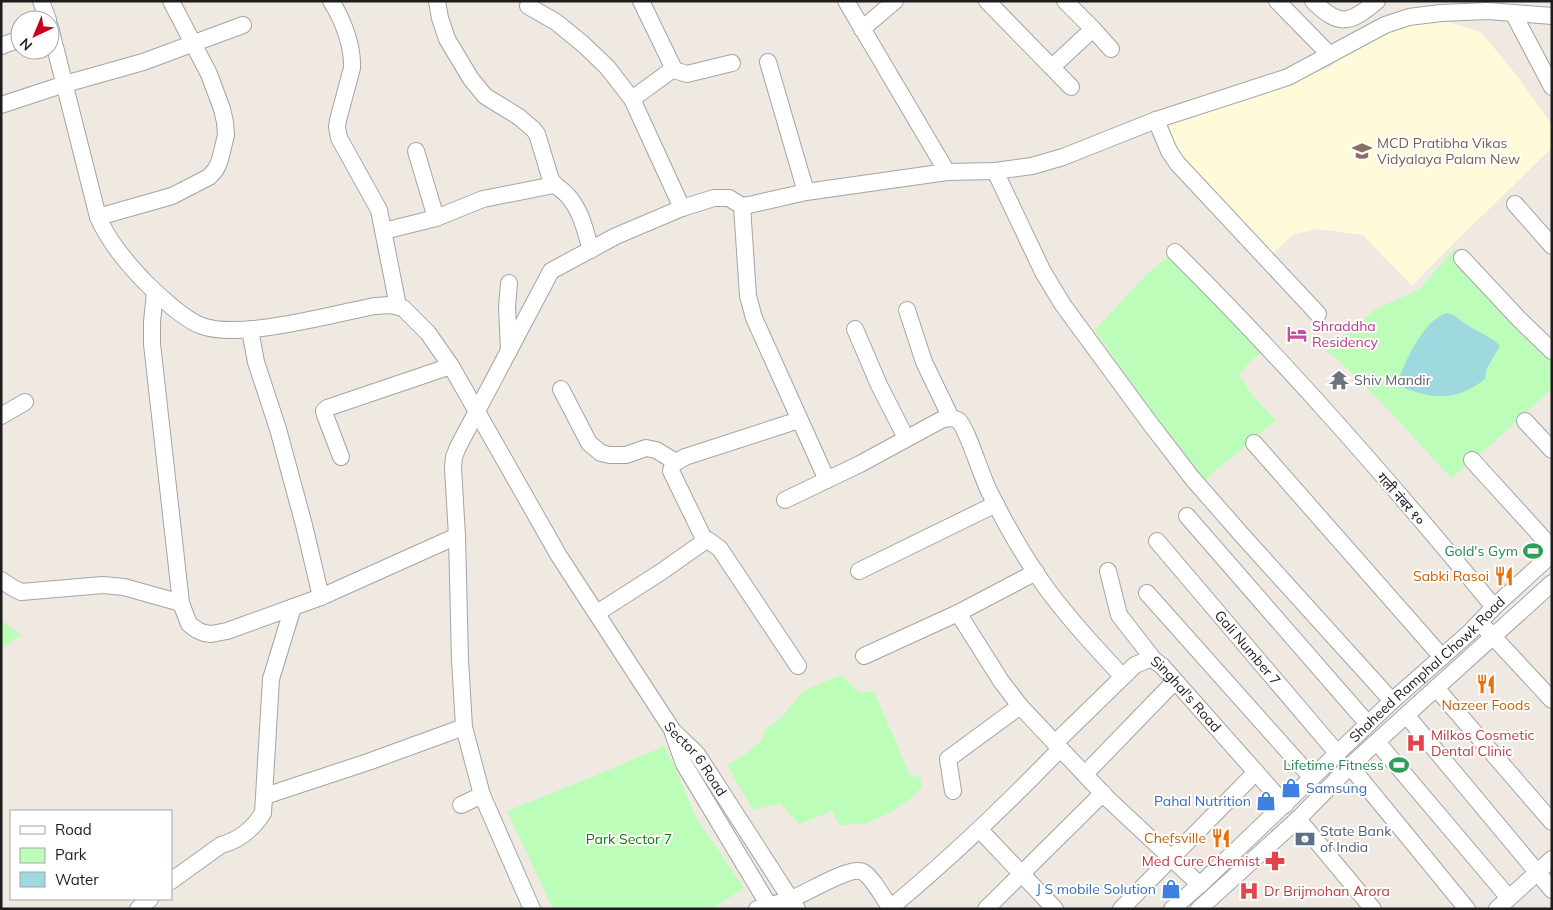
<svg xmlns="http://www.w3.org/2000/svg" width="1553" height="910" font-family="Mulish,'Noto Sans Devanagari',sans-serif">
  <rect width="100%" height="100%" fill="#efe9e1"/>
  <!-- education -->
  <path fill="#fffbda" d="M1437 19 1481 32 1518 77 1552 125V148L1458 239 1412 286 1363 235 1318 229 1294 234 1272 254 1179 155 1162 122 1329 68 1350 51 1390 29Z"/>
  <!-- park -->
  <g fill="#bdfdba">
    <path d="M1455 249 1495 280 1552 344V388L1491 445 1451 478 1383 404 1334 356 1328 353 1325 341 1342 337 1376 309 1418 290Z"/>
    <path d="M1173 253 1270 346 1251 361 1239 375 1252 395 1276 420 1247 445 1212 473 1205 483 1160 426 1095 330 1147 274Z"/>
    <path d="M1 620 21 635 1 649Z"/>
    <path d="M841 675 860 693 874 691 910 775 922 778 921 788 909 800 889 813 864 824 839 825 832 811 799 824 780 803 753 810 727 765 744 755 762 740 765 730 779 719 805 690Z"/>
    <path d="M665 746 697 819 744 888 712 909H553L507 811 592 777Z"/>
  </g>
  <!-- water -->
  <path fill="#9ed9e0" d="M1447 313C1457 316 1461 321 1470 327 1481 333 1491 337 1500 346L1487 368 1485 379C1454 403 1431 399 1397 385 1404 363 1423 320 1447 313Z"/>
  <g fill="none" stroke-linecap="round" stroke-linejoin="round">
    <defs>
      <g id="minor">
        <path d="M41 1 48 20"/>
        <path d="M331 1C343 20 353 46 352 68L338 120 337 127 339 138 379 210 398 306"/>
        <path d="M437 1 440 18 447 39 471 79 485 96 519 117 533 129 537 134 551 180C556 187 563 190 568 196 582 212 585 231 591 250"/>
        <path d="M846 1 947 172"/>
        <path d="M987 1 1071 87"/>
        <path d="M1065 1 1093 29"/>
        <path d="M1277 1 1329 54"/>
        <path d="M1313 1C1339 27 1350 24 1377 1"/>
        <path d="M528 6 556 22 583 44 607 67 632 99 682 208"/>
        <path d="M1513 13 1552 87"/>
        <path id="s1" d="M50 27 98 217C109 242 126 262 145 282 158 295 185 320 202 326 242 340 332 314 375 306L390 305 403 308 428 333 451 366 559 556 673 731 697 754 797 909"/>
        <path d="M862 29 895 1"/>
        <path d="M1 46 20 39"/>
        <path d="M768 62 806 192"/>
        <path d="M1052 67 1093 29 1111 49"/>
        <path d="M671 69 687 74 732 63"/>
        <path d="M632 99 669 72 672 65 641 1"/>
        <path d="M1 105 65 84 143 62 243 25"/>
        <path d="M1156 120 1169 151 1177 163 1318 314"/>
        <path d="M416 151 436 218"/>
        <path d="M995 171 1043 272 1063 305 1149 422 1192 478 1241 534 1392 701"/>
        <path d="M1515 204 1552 246"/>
        <path d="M742 206 748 296 754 318 827 480"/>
        <path d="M98 217 172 196 209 177 216 169 220 160 226 135 225 122 222 109 209 74 171 1"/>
        <path d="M384 231 436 218 483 199 554 185"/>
        <path d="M1175 252C1288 364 1392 484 1494 607"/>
        <path d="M1462 258 1519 319 1552 351"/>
        <path d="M155 292 152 322V344L181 603 189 624 197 630 204 633 211 634 227 631 321 597 457 536"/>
        <path d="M907 310 924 362 951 418"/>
        <path d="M855 329 879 385 906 438"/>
        <path d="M250 330 256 362 278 429 304 525 321 597"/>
        <path d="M509 351 507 307 509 283"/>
        <path d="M561 389 589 443 601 453 610 455H626L646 448 656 450 676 462"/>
        <path d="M1 416 25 402"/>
        <path d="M1525 421 1552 450"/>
        <path d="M1254 443 1442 657"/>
        <path d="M341 457 325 415 324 411 327 408 451 366"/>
        <path d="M1472 460 1552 548"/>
        <path d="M785 500 860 464 941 420C947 418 954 417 959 421 967 429 982 477 989 491 1006 525 1025 559 1047 589 1070 620 1096 648 1122 676"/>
        <path d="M1187 516 1368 724"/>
        <path d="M705 541 671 471 673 464 685 457 799 420"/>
        <path id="s2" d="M1157 541 1338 754"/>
        <path d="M859 571 996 504"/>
        <path id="s3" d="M1108 571 1119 615 1154 660 1162 666 1285 805"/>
        <path d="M1 580 13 588 21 592 103 585 124 587 181 603"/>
        <path d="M1147 593 1312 778"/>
        <path d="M597 613 661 572 705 541 708 540 720 549 798 666"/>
        <path d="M958 613 1001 681 1020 706 1107 798 1200 885"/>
        <path d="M1486 629 1552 700"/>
        <path d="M864 656 958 613 1036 572"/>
        <path d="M1436 688 1552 822"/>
        <path d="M1407 716 1552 890"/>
        <path d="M673 733 684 764 771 909"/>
        <path d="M1377 742 1509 898"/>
        <path d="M1055 743 1135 665 1150 659 1154 660"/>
        <path d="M1350 766 1467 909"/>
        <path d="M1085 774 1175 681"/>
        <path d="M953 791 948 759 1020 706"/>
        <path d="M265 796 368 762 464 727"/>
        <path d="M461 805 482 795"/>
        <path d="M1298 819 1373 909"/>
        <path d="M980 830 1055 909"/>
        <path d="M171 881 221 845C240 840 253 829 263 813L271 679 293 607"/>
        <path d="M138 909 150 899"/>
        <path d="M532 909 482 795 464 727 460 660 457 536 453 468 454 457 458 447 551 271 616 236 682 208 714 198H729L742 206 749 205 806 192 947 172 995 171 1032 166 1063 157 1156 120 1288 77 1385 25 1409 17 1441 13 1488 11 1552 16"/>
        <path d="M757 909C769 905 780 903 791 899 806 894 850 865 863 872 873 878 884 899 891 909"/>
        <path d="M889 909C951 858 1005 806 1060 749"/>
        <path d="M986 909 1103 793"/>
        <path d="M1121 909 1256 772"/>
        <path id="s4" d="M1172 909 1204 881 1392 701 1469 633 1494 607 1552 554"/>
        <path d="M1199 909 1298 819 1350 766 1552 583"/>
        <path d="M1497 909 1552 859"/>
      </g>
    </defs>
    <!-- minor casing -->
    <use href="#minor" stroke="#a4a4a4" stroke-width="18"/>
    <!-- minor -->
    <use href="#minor" stroke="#fff" stroke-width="16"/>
  </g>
  <!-- icons -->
  <defs>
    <symbol id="school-bare" viewBox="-9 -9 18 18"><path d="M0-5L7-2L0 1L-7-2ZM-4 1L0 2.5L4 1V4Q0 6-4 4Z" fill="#8d6e63" stroke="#fff" stroke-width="2.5" paint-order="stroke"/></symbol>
    <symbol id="hotel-bare" viewBox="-9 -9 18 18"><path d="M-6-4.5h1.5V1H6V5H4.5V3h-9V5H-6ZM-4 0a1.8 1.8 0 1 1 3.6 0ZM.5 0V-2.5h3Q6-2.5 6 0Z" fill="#d1479c" stroke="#fff" stroke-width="2.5" paint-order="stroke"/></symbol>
    <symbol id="temple-bare" viewBox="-9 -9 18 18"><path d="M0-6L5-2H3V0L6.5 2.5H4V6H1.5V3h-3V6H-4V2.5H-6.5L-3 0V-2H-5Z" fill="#6b7280" stroke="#fff" stroke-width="2.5" paint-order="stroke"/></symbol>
    <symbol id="stadium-bare" viewBox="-9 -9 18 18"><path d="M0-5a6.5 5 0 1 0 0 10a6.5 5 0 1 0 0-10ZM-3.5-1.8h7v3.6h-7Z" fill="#2e9e5b" stroke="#fff" stroke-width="2.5" paint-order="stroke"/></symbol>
    <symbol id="restaurant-bare" viewBox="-9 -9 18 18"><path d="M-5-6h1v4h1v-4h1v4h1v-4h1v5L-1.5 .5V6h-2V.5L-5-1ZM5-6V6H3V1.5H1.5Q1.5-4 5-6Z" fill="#e8710a" stroke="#fff" stroke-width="2.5" paint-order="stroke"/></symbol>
    <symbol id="hospital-bare" viewBox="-9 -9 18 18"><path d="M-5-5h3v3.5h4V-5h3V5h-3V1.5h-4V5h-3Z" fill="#e0444e" stroke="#fff" stroke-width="2.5" paint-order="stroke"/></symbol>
    <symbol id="shop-bare" viewBox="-9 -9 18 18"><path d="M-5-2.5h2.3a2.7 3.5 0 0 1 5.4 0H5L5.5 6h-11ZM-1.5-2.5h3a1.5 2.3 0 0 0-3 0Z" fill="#3f7fe0" stroke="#fff" stroke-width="2.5" paint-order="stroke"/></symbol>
    <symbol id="bank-bare" viewBox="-9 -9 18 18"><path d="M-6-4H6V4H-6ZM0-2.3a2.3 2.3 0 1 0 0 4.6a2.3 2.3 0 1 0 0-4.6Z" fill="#5c6f8a" stroke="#fff" stroke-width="2.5" paint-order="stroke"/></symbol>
    <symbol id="pharmacy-bare" viewBox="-9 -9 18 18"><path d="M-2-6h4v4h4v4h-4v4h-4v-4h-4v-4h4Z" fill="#e0444e" stroke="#fff" stroke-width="2.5" paint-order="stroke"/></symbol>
  </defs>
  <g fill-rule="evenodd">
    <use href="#school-bare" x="1348" y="137" width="28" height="28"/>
    <use href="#hotel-bare" x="1283" y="320" width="28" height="28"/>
    <use href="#temple-bare" x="1325" y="366" width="28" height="28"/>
    <use href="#stadium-bare" x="1519" y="537" width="28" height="28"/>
    <use href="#restaurant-bare" x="1490" y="562" width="28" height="28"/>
    <use href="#restaurant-bare" x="1472" y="670" width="28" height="28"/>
    <use href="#hospital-bare" x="1402" y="729" width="28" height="28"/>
    <use href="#stadium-bare" x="1385" y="751" width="28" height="28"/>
    <use href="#shop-bare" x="1277" y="774" width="28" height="28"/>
    <use href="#shop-bare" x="1252" y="787" width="28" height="28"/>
    <use href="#restaurant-bare" x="1207" y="824" width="28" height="28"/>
    <use href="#bank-bare" x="1291" y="825" width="28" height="28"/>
    <use href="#pharmacy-bare" x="1261" y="847" width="28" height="28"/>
    <use href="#shop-bare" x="1157" y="875" width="28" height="28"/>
    <use href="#hospital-bare" x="1235" y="877" width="28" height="28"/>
  </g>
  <g text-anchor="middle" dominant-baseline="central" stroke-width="4" stroke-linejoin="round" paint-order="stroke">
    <!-- education labels -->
    <g font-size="14" fill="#785e54" stroke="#fff" text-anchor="start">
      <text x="1377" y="143">MCD Pratibha Vikas<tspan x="1377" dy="16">Vidyalaya Palam New</tspan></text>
    </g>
    <!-- hotel labels -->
    <g font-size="14" fill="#b23c85" stroke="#fff" text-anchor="start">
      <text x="1312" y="326">Shraddha<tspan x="1312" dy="16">Residency</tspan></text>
    </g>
    <!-- worship labels -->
    <g font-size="14" fill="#5b616d" stroke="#fff" text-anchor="start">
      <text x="1354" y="380">Shiv Mandir</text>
    </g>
    <!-- street labels -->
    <g font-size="14" fill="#1d1d1d" stroke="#fff">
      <text transform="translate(1401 499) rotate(49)">गली नंबर १०</text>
      <text stroke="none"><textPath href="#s2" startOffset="140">Gali Number 7</textPath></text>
      <text stroke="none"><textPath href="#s4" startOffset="350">Shaheed Ramphal Chowk Road</textPath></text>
      <text stroke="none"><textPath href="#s3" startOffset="149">Singhal's Road</textPath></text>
      <text stroke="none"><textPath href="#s1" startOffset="1092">Sector 6 Road</textPath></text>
    </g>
    <!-- leisure labels -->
    <g font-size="14" fill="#27864d" stroke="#fff" text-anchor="end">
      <text x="1518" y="551">Gold's Gym</text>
      <text x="1384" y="765">Lifetime Fitness</text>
    </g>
    <!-- food labels -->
    <g font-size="14" fill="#c56008" stroke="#fff" text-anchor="end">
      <text x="1489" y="576">Sabki Rasoi</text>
      <text x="1486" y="705" text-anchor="middle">Nazeer Foods</text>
      <text x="1206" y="838">Chefsville</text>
    </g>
    <!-- health labels -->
    <g font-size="14" fill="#be3a42" stroke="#fff" text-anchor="start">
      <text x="1431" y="735">Milkos Cosmetic<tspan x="1431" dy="16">Dental Clinic</tspan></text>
      <text x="1260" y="861" text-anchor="end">Med Cure Chemist</text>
      <text x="1264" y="891">Dr Brijmohan Arora</text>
    </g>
    <!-- shop labels -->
    <g font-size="14" fill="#366cbe" stroke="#fff" text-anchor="end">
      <text x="1306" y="788" text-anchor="start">Samsung</text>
      <text x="1251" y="801">Pahal Nutrition</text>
      <text x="1156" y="889">J S mobile Solution</text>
    </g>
    <!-- service labels -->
    <g font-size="14" fill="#4e5e75" stroke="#fff" text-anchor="start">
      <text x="1320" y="831">State Bank<tspan x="1320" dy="16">of India</tspan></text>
    </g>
    <!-- park labels -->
    <g font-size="14" fill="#088204" stroke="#fff">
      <text x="629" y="839">Park Sector 7</text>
    </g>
  </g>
  <!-- border -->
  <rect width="1553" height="910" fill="none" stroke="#1d1d1d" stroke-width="5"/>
  <!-- legend -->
  <rect x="10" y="810" width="162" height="90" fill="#ffffff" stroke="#a5a5a5"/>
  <rect x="20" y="826" width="25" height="8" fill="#ffffff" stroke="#a5a5a5"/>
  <text x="55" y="835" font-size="15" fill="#1d1d1d">Road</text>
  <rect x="20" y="848" width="25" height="15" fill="#bdfdba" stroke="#a5a5a5"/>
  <text x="55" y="860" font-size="15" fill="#1d1d1d">Park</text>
  <rect x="20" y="872" width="25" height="15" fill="#9ed9e0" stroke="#a5a5a5"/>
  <text x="55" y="885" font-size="15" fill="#1d1d1d">Water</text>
  <!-- north arrow -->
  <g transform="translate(35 35) rotate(224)"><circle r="24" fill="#ffffff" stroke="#a5a5a5"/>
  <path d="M0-4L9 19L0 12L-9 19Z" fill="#c90018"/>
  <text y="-8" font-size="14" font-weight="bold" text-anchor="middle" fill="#1d1d1d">N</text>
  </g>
</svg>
